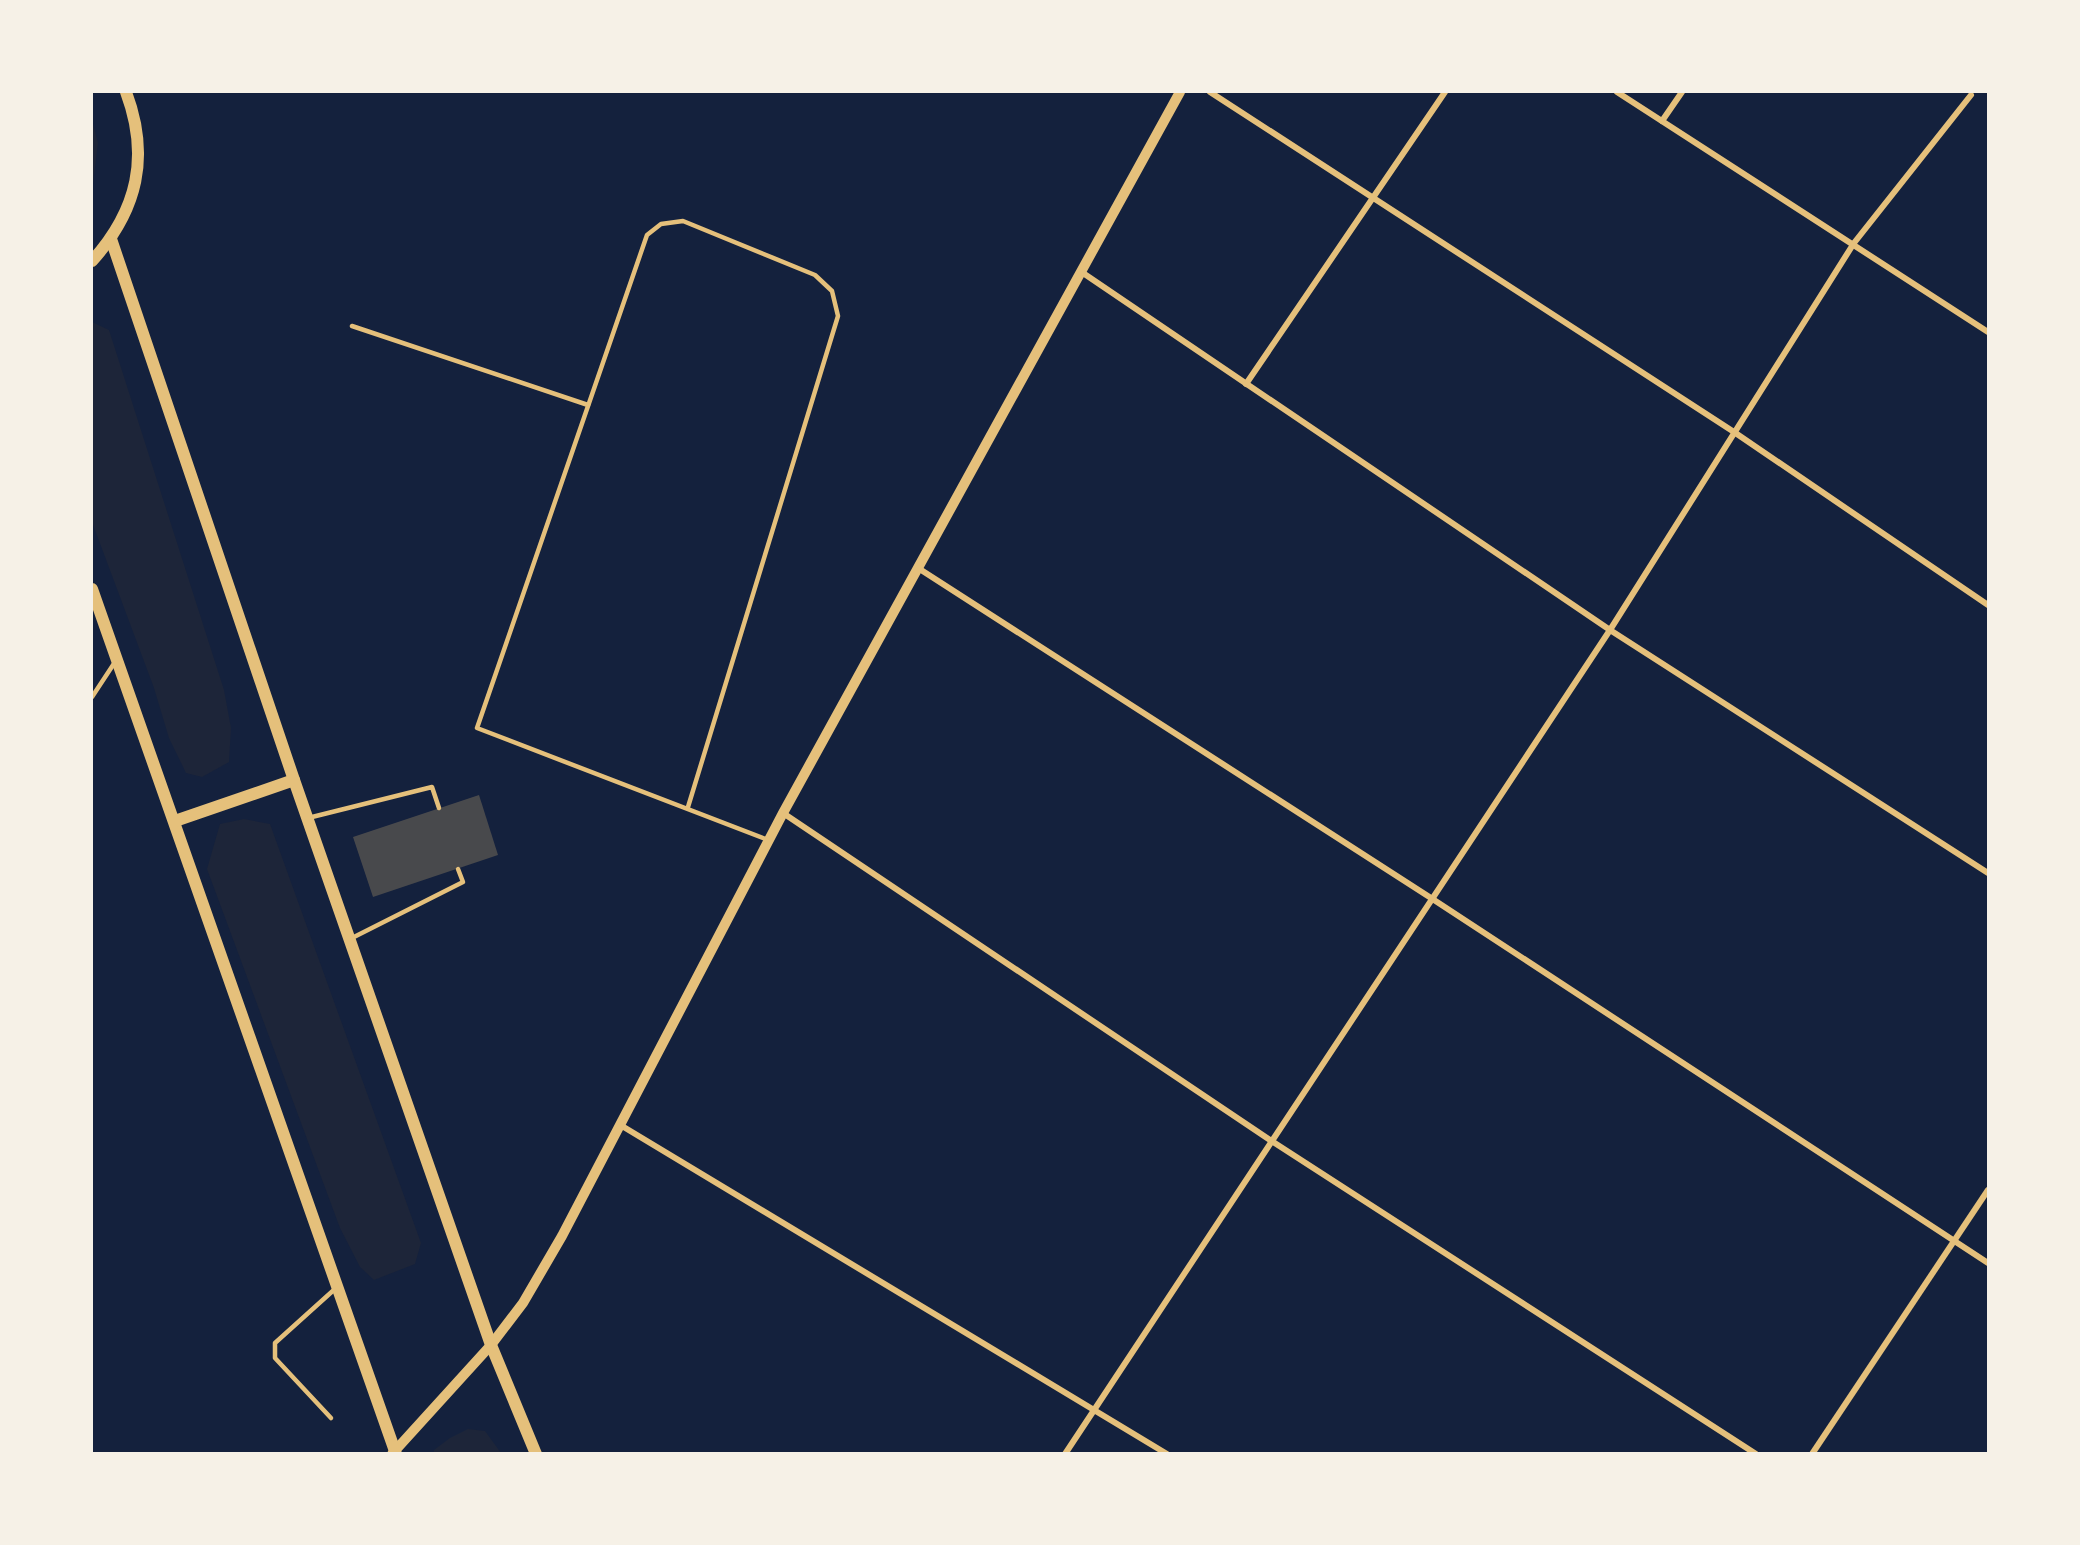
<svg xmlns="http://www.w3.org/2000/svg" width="2080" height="1545" font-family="Figtree,sans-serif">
  <rect width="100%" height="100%" fill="#14213d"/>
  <!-- green -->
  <g fill="#1d2539">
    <path d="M92 120 98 143 92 192Z"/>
    <path d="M92 322 109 330 224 690 231 728 229 762 202 777 186 773 169 738 154 688 92 522Z"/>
    <path d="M244 819 270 824 421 1243 415 1264 374 1280 360 1267 340 1228 207 869 220 824Z"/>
    <path d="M468 1429 485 1431 501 1453H434V1450L450 1438Z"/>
  </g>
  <!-- building -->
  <path fill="#48494c" d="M479 795 498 855 373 897 353 837Z"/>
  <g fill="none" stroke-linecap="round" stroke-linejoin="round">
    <!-- service -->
    <g stroke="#e5c07b" stroke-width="4.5">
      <path d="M352 326 588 405"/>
      <path d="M92 697 115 662"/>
      <path d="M688 807 838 316 832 291 815 275 683 221 661 224 647 235 477 728 768 840"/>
      <path d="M308 818 432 787 439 808"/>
      <path d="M350 939 463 882 458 869"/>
      <path d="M331 1418 275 1358V1343L336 1288"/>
    </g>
    <!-- minor -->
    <g stroke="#e5c07b" stroke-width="6">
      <path d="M1210 92 1734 432 1988 605"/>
      <path d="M1617 92 1988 332"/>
      <path d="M1662 121 1682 92"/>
      <path d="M1083 273 1610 630 1988 873"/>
      <path d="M1246 384 1445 92"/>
      <path d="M918 568 1431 898 1988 1263"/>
      <path d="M783 813 1270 1140 1756 1454"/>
      <path d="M622 1126 1167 1454"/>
      <path d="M1065 1454 1610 630 1854 243 1971 95"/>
      <path d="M1812 1454 1988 1190"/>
    </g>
    <!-- tertiary -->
    <path stroke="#e5c07b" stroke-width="10" d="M392 1454 491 1345 523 1303 562 1236 783 813 1180 92"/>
    <!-- secondary -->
    <g stroke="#e5c07b" stroke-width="12">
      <path d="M111 239 294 780 491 1345 536 1454"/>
      <path d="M92 261C138 210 150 156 126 92"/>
      <path d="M92 589 396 1454"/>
      <path d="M175 821 294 780"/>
    </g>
  </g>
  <!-- border -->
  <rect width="2080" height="1545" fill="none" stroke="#f6f1e7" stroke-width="186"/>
</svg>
